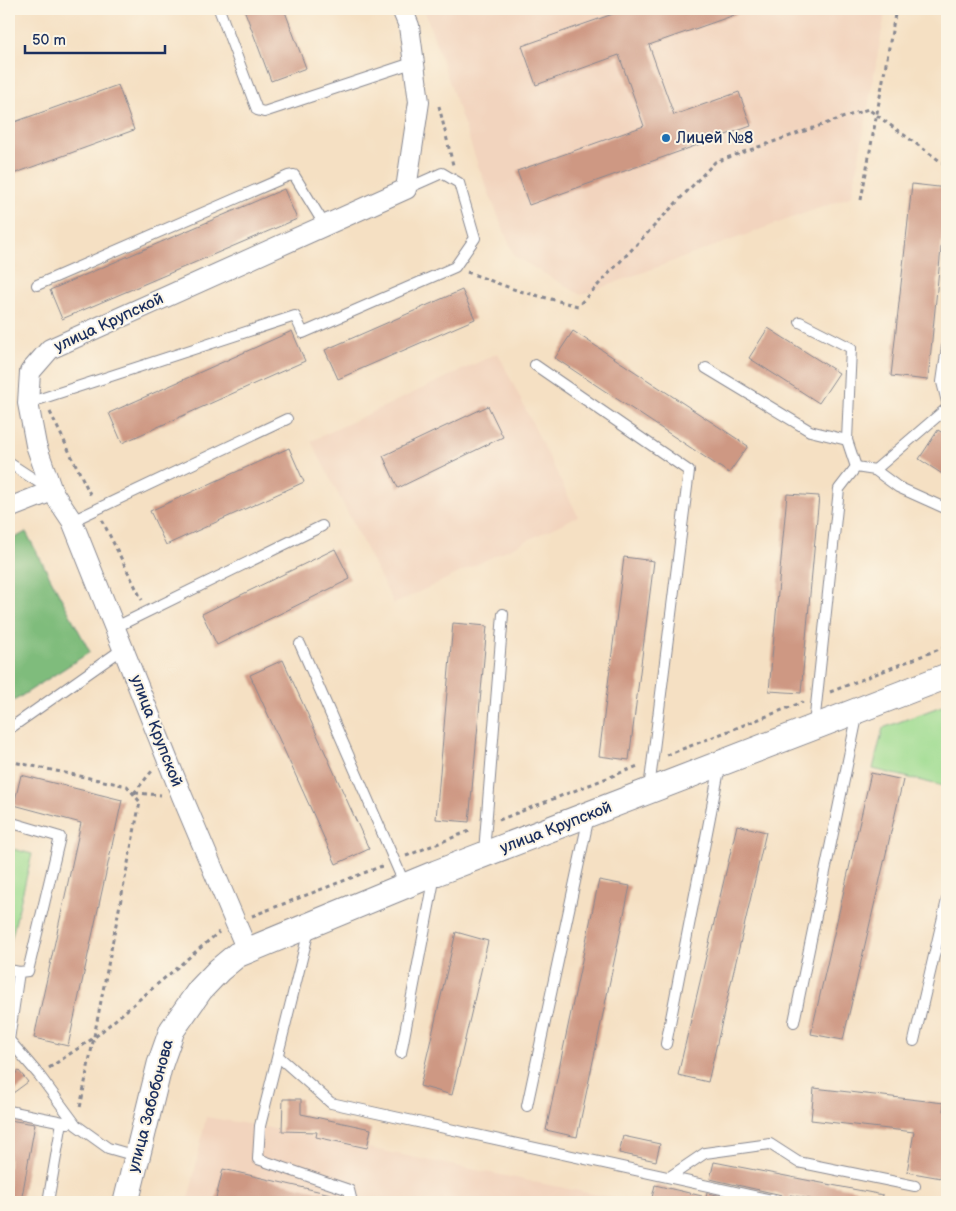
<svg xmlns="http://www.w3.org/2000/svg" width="956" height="1211" font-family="'Balsamiq Sans',sans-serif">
  <rect width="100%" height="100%" fill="#fcf5e5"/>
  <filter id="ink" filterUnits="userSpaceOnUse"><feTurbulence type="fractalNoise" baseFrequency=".02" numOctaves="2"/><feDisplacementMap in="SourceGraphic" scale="10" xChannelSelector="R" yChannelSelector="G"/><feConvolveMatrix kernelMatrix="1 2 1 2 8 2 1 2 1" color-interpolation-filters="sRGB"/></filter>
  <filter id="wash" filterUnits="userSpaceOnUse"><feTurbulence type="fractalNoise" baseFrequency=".0096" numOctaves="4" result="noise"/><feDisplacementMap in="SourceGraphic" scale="20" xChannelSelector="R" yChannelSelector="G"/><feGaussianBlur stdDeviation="1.12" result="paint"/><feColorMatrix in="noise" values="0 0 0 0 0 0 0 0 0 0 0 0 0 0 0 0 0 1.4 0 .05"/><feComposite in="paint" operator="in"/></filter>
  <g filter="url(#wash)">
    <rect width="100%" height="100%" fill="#f5e0c3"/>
    <!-- built -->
    <g fill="#f2d4be">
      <path d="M424 9H886L852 196 581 295 514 256 479 168Z"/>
      <path d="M498 353 578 516 394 604 311 441Z"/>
      <path d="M206 1117 260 1126 633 1202H188Z"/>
    </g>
    <!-- green -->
    <g fill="#9fdc91" stroke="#5d8678">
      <path d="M947 704V787L873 769 883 728Z"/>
      <path d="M9 848 32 854 9 949Z"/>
    </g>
    <!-- forest -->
    <path fill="#7fbc7b" stroke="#4d766c" d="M26 532 90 652 9 704V541Z"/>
    <g id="blocks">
      <!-- building -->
      <g fill="#ce9883">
        <path d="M244 9H284L306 68 271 81Z"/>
        <path d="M627 9H745L746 11 649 45 674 115 739 92 751 126 529 205 517 171 644 126 619 55 536 85 522 46Z"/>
        <path d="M118 85 134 130 13 174 9 162V124Z"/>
        <path d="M912 184 947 188 928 380 891 376Z"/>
        <path d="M284 189 297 219 62 319 50 290Z"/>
        <path d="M462 290 475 319 338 379 325 350Z"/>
        <path d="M768 328 839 373 819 403 749 358Z"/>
        <path d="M292 331 305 361 122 443 109 413Z"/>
        <path d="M573 331 748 446 729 473 555 358Z"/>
        <path d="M488 406 503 437 398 488 383 456Z"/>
        <path d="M938 430 947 436V477L919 459Z"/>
        <path d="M289 448 304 482 166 545 150 511Z"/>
        <path d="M787 494 819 496 801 693 769 691Z"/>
        <path d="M335 549 350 579 217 645 202 614Z"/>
        <path d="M624 557 654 561 629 760 599 756Z"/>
        <path d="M453 623 487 626 469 822 436 819Z"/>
        <path d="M283 660 369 849 336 864 250 675Z"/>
        <path d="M871 773 903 780 843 1040 811 1034Z"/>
        <path d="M21 775 122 800 68 1046 34 1038 81 823 14 805Z"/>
        <path d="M737 825 766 832 708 1082 678 1075Z"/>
        <path d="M599 880 630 886 577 1137 546 1130Z"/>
        <path d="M456 932 488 941 452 1095 420 1086Z"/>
        <path d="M19 1071 28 1082 9 1096V1078Z"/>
        <path d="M814 1088 944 1103 943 1111 947 1112V1179L907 1172 914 1132 811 1120Z"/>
        <path d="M283 1099H301V1114L371 1129 367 1148 316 1137 317 1132 282 1131Z"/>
        <path d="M9 1120 35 1124 21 1202H9Z"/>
        <path d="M623 1136 660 1144 656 1161 619 1153Z"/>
        <path d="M714 1162 883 1195 882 1202H824L790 1195V1202H788L782 1195 710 1179Z"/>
        <path d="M223 1169 339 1196V1202H215Z"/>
        <path d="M655 1185 702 1196V1202H651Z"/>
        <path d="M707 1193 750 1202H705Z"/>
      </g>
    </g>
  </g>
  <g filter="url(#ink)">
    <use href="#blocks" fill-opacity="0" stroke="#888890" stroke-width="1"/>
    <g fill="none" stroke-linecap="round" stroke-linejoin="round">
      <defs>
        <g id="service">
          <path d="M219 9 257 110 264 112 415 62"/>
          <path d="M37 285 288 176 294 175 324 224"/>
          <path d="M800 322 851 348 847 440 856 467"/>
          <path d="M947 347 942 382 947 402"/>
          <path d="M535 365 689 471 649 789"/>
          <path d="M706 368 810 431 847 440"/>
          <path d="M28 403 295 316 303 333 455 267 475 238 459 183 442 173 406 189"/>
          <path d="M9 463 49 489"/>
          <path d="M875 470 947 408"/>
          <path d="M72 521 287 419"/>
          <path d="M116 627 322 526"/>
          <path d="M300 644 405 885"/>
          <path d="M814 725 839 489 856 467 875 470 898 487 947 509"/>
          <path d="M9 729 124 648"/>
          <path d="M9 822 60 837 28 971 19 972 9 970"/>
          <path d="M484 852 503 614"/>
          <path d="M310 926 260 1126 258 1159 349 1190 352 1202"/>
          <path d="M19 972 9 1040 39 1075 76 1125 108 1148 136 1156"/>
          <path d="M794 1022 858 712"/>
          <path d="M914 1041 947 900"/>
          <path d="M666 1044 720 765"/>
          <path d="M401 1053 435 875"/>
          <path d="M279 1057 331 1103 781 1202"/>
          <path d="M527 1106 589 816"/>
          <path d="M9 1111 68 1123"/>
          <path d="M671 1176 705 1153 770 1144 798 1162 915 1186"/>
          <path d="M48 1202 62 1122"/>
        </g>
        <g id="minor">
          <path d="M9 508 52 491"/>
          <path d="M247 950 182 796 72 521 52 491 36 445 28 403 30 372 50 349 406 189 419 102 409 26 402 9"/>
        </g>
        <path id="tertiary" d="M126 1202 160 1064 172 1030 200 990 219 970 237 955 436 873 947 676"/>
      </defs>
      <!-- service casing -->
      <use href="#service" stroke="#888890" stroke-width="12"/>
      <!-- minor casing -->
      <use href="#minor" stroke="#888890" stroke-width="22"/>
      <!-- tertiary casing -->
      <use href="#tertiary" stroke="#888890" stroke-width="27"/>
      <!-- path -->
      <g stroke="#888890" stroke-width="3" stroke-dasharray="4 4" stroke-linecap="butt">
        <path d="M439 106 453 165"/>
        <path d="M861 200 896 9"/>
        <path d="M467 272 516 290 578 306 715 162 868 109 947 166"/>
        <path d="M50 412 91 496"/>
        <path d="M102 520 142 600"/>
        <path d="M830 692 947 646"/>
        <path d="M667 755 803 702"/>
        <path d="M9 761 127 786 140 802 80 1108"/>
        <path d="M134 793 152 771"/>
        <path d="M135 793 161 795"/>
        <path d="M499 820 638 766"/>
        <path d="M406 856 472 830"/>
        <path d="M252 916 382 866"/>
        <path d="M49 1068 95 1037 219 932"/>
      </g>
      <!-- service -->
      <use href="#service" stroke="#fff" stroke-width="10"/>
      <!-- minor -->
      <use href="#minor" stroke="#fff" stroke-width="20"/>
      <!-- tertiary -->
      <use href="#tertiary" stroke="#fff" stroke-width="25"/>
    </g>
  </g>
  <!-- markers -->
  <circle fill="#1f6fb2" stroke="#fcf5e5" stroke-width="2" cx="666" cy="138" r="5"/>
  <g text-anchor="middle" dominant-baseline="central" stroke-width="4" stroke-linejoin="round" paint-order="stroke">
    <!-- poi labels -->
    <g font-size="16" fill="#1b2f5e" stroke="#fcf5e5" text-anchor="start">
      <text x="676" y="138">Лицей №8</text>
    </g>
    <!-- street labels -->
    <g font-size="16" fill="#1b2f5e" stroke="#fcf5e5">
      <text transform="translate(109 323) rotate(-25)">улица Крупской</text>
      <text transform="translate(156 731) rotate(69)">улица Крупской</text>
      <text transform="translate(556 828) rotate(-21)">улица Крупской</text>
      <text transform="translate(151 1106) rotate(-75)">улица Забобонова</text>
    </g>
  </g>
  <!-- margin -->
  <rect width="956" height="1211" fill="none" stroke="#fcf5e5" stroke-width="30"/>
  <!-- scale -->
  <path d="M25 45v8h140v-8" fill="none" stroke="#1b2f5e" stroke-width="2.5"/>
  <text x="32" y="45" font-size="15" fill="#1b2f5e" stroke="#fcf5e5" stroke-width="4" paint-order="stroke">50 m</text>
</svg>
